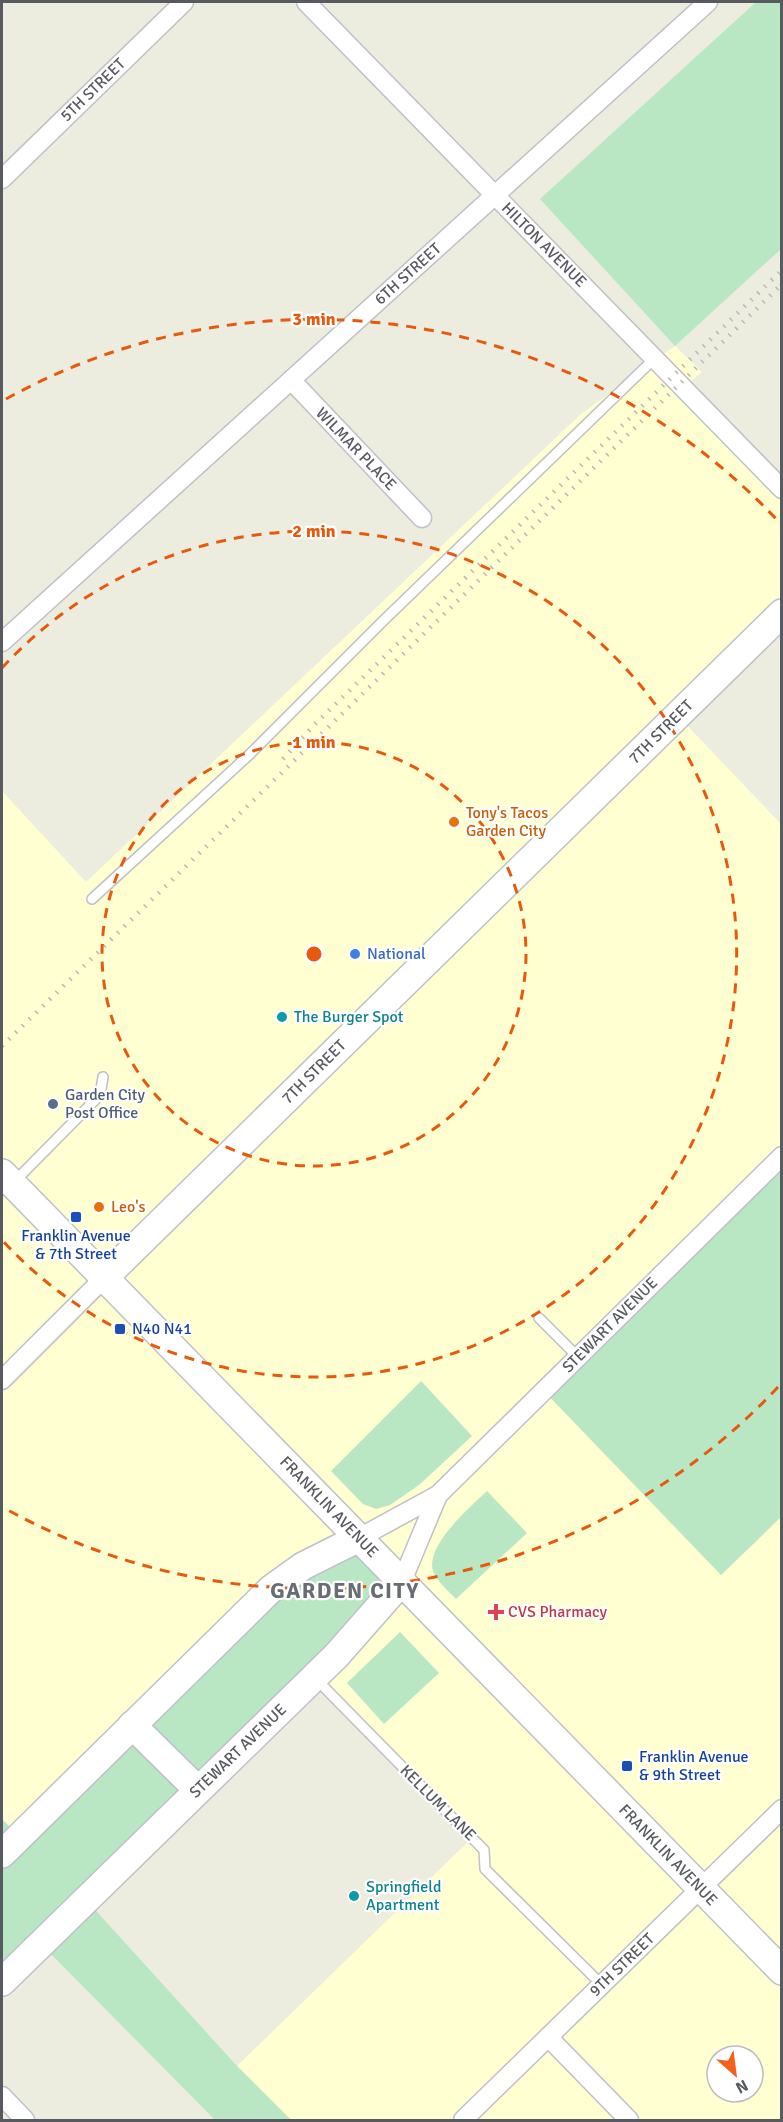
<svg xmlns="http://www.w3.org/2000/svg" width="783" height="2122" font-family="Signika,sans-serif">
  <rect width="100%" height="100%" fill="#ededdf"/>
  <!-- commercial -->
  <path fill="#ffffd2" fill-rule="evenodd" d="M675 346 702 372 682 389 781 491V614L679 717 781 824V1155L721 1575 781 1517V2120H291L237 2066 472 1838 314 1677 2 1852V791L86 882 581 414ZM717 2056H753V2092H717Z"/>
  <!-- green -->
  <g fill="#b9e7c4">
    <path d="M756 2H781V249L675 346 540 199Z"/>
    <path d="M781 1155V1517L721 1575 542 1389Z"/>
    <path d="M421 1381 472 1436 419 1485 390 1505 376 1509 363 1504 331 1471Z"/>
    <path d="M487 1491 527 1533 456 1599C448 1590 432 1578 432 1565 432 1540 470 1507 487 1491Z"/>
    <path d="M343 1544 380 1573 384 1589 89 1903 237 2066 291 2120H215L44 1947 2 1987V1819L18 1835 241 1618Z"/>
    <path d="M400 1632 439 1673 384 1724 347 1683Z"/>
  </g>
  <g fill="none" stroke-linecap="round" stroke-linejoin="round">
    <defs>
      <g id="lane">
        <path d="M92 899 250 754 383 621 655 358"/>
        <path d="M14 1182 100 1095 103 1077"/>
        <path d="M539 1318 578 1357"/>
        <path d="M316 1679 484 1850 485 1869 602 1985"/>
      </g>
      <g id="street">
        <path d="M306 2 782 489"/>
        <path d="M2 179 184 2"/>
        <path d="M291 380 422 518"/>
        <path d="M2 642 708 2"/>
        <path d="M2 1380 105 1277"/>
        <path d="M359 1538 438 1495 782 1156"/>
        <path d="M402 1581 438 1495"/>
        <path d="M548 2037 629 2120"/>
        <path d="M2 2096 25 2120"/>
        <path d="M463 2120 782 1809"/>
      </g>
      <g id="secondary">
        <path d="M2 1173 782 1971"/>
        <path d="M105 1277 782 613"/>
        <path d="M132 1725 198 1790"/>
        <path d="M2 1854 271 1589 303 1566 359 1538"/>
        <path d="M2 1982 336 1656 402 1581"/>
      </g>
    </defs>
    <!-- lane casing -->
    <use href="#lane" stroke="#bfc0c8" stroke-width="12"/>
    <!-- street casing -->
    <use href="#street" stroke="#bfc0c8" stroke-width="21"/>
    <!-- secondary casing -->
    <use href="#secondary" stroke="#bfc1ca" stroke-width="30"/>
    <!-- lane -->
    <use href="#lane" stroke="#fff" stroke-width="9"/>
    <!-- street -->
    <use href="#street" stroke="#fff" stroke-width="18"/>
    <!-- secondary -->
    <use href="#secondary" stroke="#fff" stroke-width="27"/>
    <!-- rail -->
    <g stroke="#b8b8b9" stroke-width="4.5" stroke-dasharray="1.5 8" stroke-linecap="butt">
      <path d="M283 759 315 724 782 270"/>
      <path d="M2 1046 782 284"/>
    </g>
  </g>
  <!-- distance rings -->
  <g fill="none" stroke="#e8590c" stroke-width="3" stroke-dasharray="10 8">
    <circle cx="314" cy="954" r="212"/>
    <path d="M2 668A423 423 0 1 1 2 1240"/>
    <path d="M778 1387A635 635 0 0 1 6 1509M6 399A635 635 0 0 1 778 521"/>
  </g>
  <!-- markers -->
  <g fill="#e8710a" stroke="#fff" stroke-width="2">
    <circle cx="454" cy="822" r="6"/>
    <circle cx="99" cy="1207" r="6"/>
  </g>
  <circle fill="#3f7fe0" stroke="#fff" stroke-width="2" cx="355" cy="954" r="6"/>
  <g fill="#0f9aa8" stroke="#fff" stroke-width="2">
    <circle cx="282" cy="1017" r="6"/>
    <circle cx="354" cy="1896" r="6"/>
  </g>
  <circle fill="#5c6f8a" stroke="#fff" stroke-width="2" cx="53" cy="1104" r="6"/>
  <g fill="#1a4fb4" stroke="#fff" stroke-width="2">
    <rect x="70" y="1211" width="12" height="12" rx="3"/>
    <rect x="114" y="1323" width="12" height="12" rx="3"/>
    <rect x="621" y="1760" width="12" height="12" rx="3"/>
  </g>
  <path fill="#e0444e" stroke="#fff" stroke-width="2" d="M493 1603h6v6h6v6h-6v6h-6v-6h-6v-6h6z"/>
  <g text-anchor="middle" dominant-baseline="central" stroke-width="4.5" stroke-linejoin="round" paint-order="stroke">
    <!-- street labels -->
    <g font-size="16" fill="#585a62" stroke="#fff">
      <text transform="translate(93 90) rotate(-44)">5TH STREET</text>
      <text transform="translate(544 245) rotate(45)">HILTON AVENUE</text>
      <text transform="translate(408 274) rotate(-42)">6TH STREET</text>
      <text transform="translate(356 449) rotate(46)">WILMAR PLACE</text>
      <text transform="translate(661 732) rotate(-45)">7TH STREET</text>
      <text transform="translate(314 1072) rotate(-45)">7TH STREET</text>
      <text transform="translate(610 1325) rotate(-45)">STEWART AVENUE</text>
      <text transform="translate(329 1507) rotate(46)">FRANKLIN AVENUE</text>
      <text transform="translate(238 1751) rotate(-44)">STEWART AVENUE</text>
      <text transform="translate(438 1803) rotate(45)">KELLUM LANE</text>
      <text transform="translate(668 1855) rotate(46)">FRANKLIN AVENUE</text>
      <text transform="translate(622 1965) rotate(-44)">9TH STREET</text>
    </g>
    <!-- food labels -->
    <g font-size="16" fill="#c56008" stroke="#fff" text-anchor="start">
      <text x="466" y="813">Tony's Tacos<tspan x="466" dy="18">Garden City</tspan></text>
      <text x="111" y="1207">Leo's</text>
    </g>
    <!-- shop labels -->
    <g font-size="16" fill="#366cbe" stroke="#fff" text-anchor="start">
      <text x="367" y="954">National</text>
    </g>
    <!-- culture labels -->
    <g font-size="16" fill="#0d838f" stroke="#fff" text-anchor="start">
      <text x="294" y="1017">The Burger Spot</text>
      <text x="366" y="1887">Springfield<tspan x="366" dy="18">Apartment</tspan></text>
    </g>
    <!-- service labels -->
    <g font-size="16" fill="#4e5e75" stroke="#fff" text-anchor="start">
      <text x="65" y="1095">Garden City<tspan x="65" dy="18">Post Office</tspan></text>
    </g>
    <!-- transit labels -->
    <g font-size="16" fill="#164399" stroke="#fff" text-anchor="start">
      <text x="76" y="1236" text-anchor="middle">Franklin Avenue<tspan x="76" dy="18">&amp; 7th Street</tspan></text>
      <text x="132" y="1329">N40 N41</text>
      <text x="639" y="1757">Franklin Avenue<tspan x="639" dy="18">&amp; 9th Street</tspan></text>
    </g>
    <!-- health labels -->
    <g font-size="16" fill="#be3a42" stroke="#fff" text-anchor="start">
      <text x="508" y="1612">CVS Pharmacy</text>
    </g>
    <!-- district labels -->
    <g font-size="22" font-weight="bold" letter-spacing="1.5" fill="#696c74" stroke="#fff">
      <text x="345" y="1590">GARDEN CITY</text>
    </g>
  </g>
  <circle cx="314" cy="954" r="9" fill="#e8590c" stroke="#fff" stroke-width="3"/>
  <g font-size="18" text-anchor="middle" font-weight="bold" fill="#e8590c" stroke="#fff" stroke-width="4.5" stroke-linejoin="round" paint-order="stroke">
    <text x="314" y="325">3 min</text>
    <text x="314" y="537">2 min</text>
    <text x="314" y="748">1 min</text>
  </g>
  <!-- border -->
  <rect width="783" height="2122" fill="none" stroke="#585a62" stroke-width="6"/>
  <!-- north arrow -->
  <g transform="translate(735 2074) rotate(152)"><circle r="28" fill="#ffffff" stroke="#bcbdc0" stroke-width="1.5"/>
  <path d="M0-4.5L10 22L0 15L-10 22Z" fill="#f5611d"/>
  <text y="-9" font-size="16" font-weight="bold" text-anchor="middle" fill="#585a62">N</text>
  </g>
</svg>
